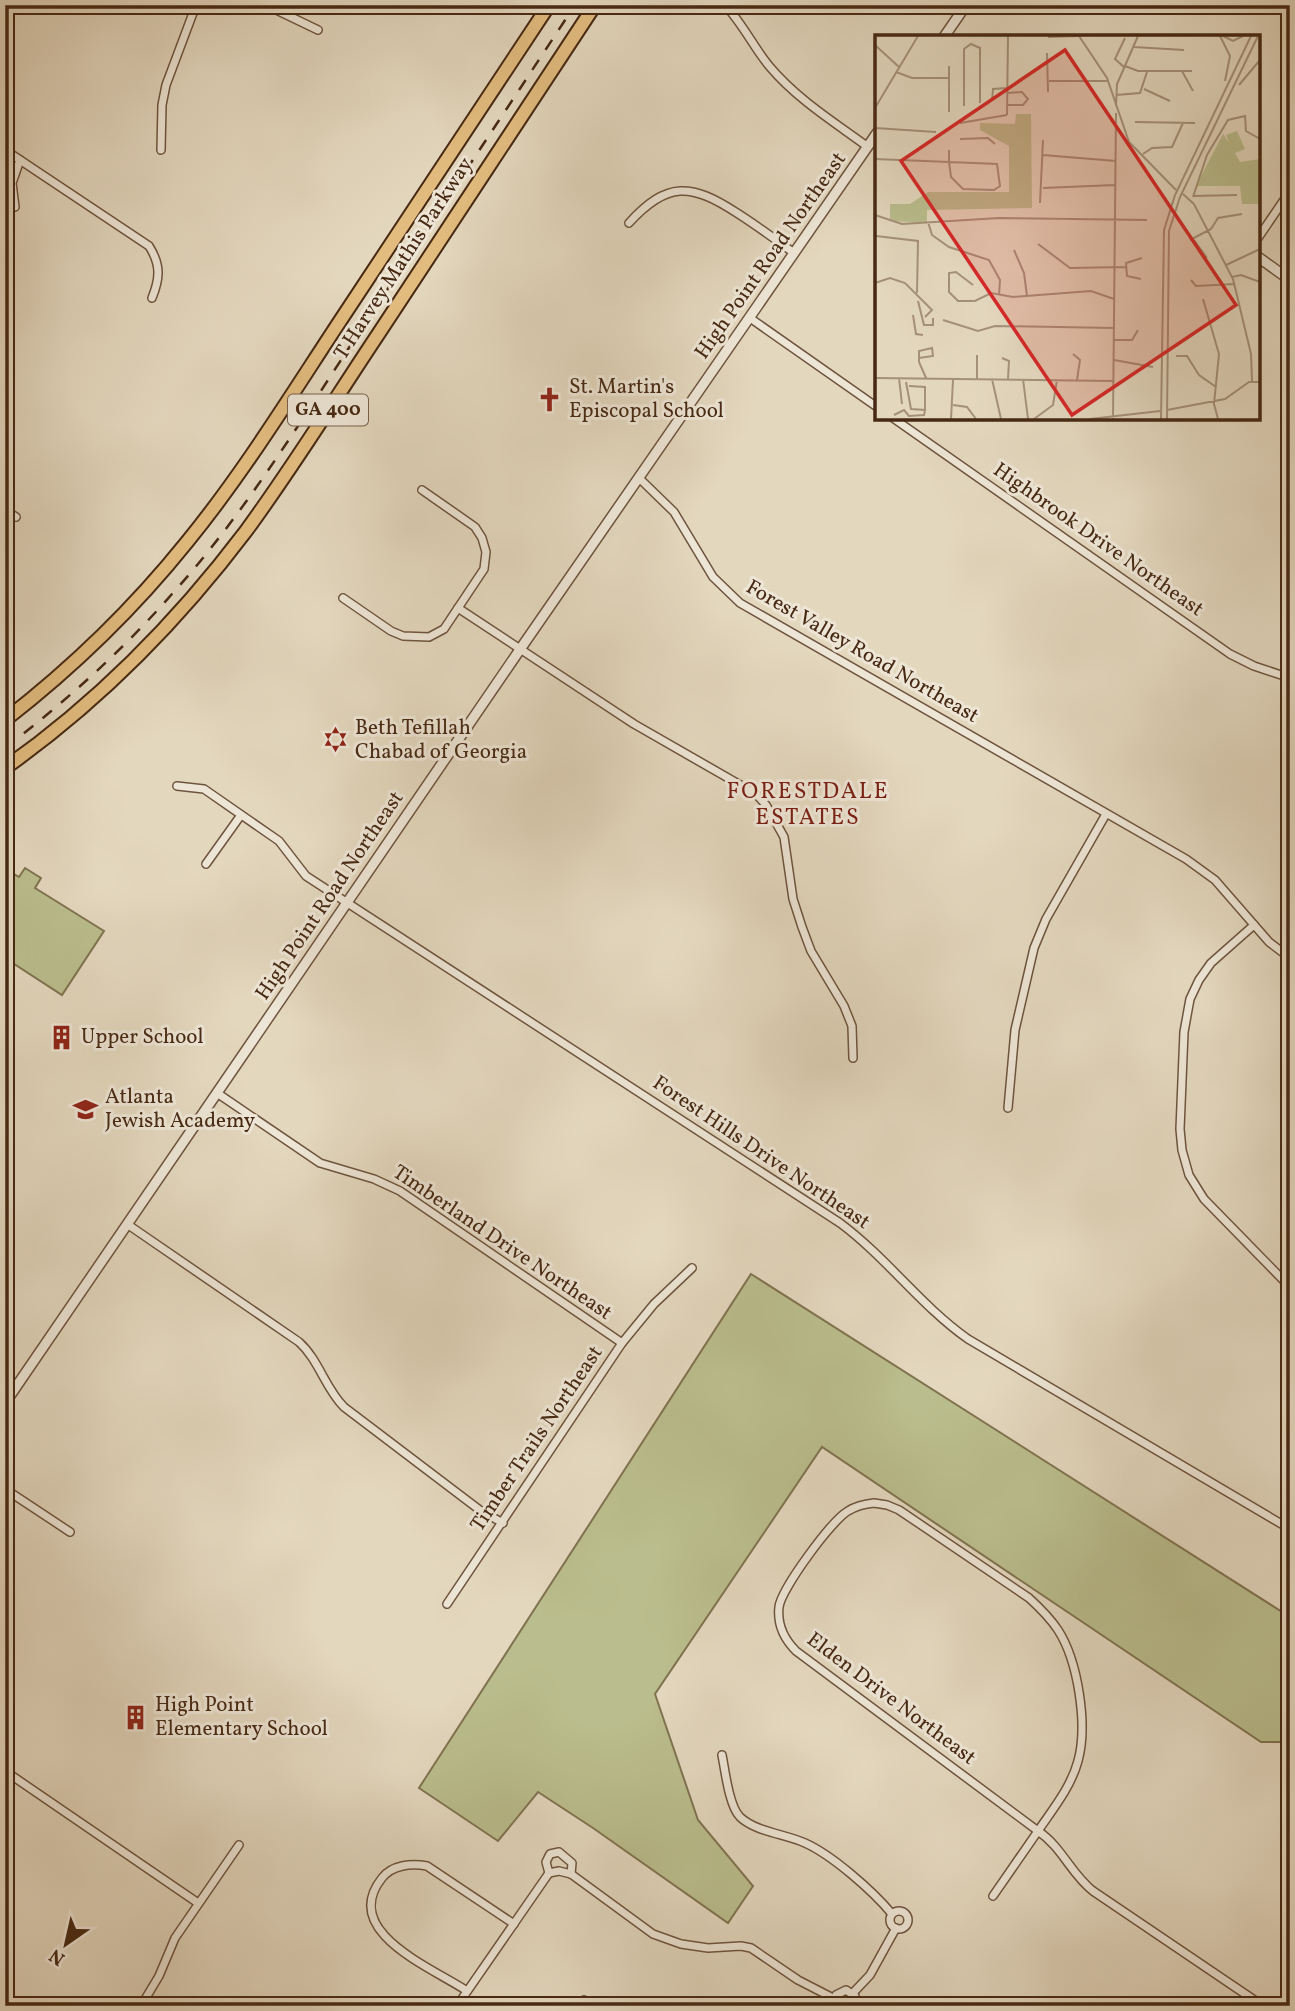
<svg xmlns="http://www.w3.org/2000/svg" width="1295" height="2011" font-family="Vollkorn,serif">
  <rect width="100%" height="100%" fill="#e3d7be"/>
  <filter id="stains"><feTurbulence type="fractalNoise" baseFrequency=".00286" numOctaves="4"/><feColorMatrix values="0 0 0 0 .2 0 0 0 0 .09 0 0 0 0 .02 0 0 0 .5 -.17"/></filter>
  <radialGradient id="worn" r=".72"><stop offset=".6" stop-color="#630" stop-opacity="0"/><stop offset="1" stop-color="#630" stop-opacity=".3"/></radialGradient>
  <!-- green -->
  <g fill="#babd8d" stroke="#807350" stroke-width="2">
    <path d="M25 868 41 878 35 888 104 931 62 995 5 958V869L19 877Z"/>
    <path d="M751 1274 1290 1617V1742H1261L822 1447 655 1694 698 1820 753 1886 728 1923 593 1828 538 1792 498 1841 419 1788Z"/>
  </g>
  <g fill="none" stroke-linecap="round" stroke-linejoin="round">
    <defs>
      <g id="minor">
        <path d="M266 5 318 30"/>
        <path d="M725 5C743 24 754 48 770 67 797 99 834 122 868 147"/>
        <path d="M5 150 149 246C161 265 160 278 152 298"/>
        <path d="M161 150 162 105 166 85 196 5"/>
        <path d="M15 207 12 183 20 160"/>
        <path d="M629 223C667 181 691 183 737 213 756 225 775 239 794 253"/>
        <path d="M1258 238 1290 191"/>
        <path d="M750 318 877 407"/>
        <path d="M893 418 1230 654 1254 666 1290 678"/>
        <path d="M639 478 674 512 713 577 740 603 1186 859 1215 880 1269 942 1290 958"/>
        <path d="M5 510 16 517"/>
        <path d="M343 598 391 631 403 636 429 637 444 629 484 569 486 552 482 538 475 527 422 490"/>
        <path d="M458 608 634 724 756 794 766 805 784 837 793 899 802 927 811 951 844 1006 852 1026 853 1058"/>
        <path d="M177 786 204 789 279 841 306 876 840 1223C887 1258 921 1306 968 1339L1290 1529"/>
        <path d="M206 864 241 815"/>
        <path d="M1254 925 1211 963 1199 980 1190 999 1184 1032 1180 1129 1182 1150 1189 1175 1204 1199 1290 1287"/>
        <path d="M217 1093 320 1163 374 1179 400 1191 622 1343"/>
        <path d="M1008 1108 1015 1030 1034 948 1046 919 1106 814"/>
        <path d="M127 1224 299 1342C319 1360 325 1388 344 1407L481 1511 503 1523"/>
        <path d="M5 1489 70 1532"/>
        <path d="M874 1503 887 1505 899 1510 1029 1598C1040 1608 1050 1618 1058 1630 1078 1661 1088 1725 1078 1761 1071 1787 1053 1809 1038 1831L796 1651C784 1639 777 1625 779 1607 781 1589 832 1520 848 1511 856 1506 864 1504 874 1503Z"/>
        <path d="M447 1604 622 1343 654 1304 692 1268"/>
        <path d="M722 1755C725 1770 729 1806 740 1817 756 1832 785 1834 805 1843 832 1855 873 1891 892 1914"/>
        <path d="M5 1771 198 1903"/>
        <path d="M549 1873 559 1871 571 1874 653 1934 681 1944 708 1948 741 1946 751 1948 798 1980 835 1999"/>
        <path d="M549 1873 546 1862 550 1854 559 1852 572 1863 571 1874"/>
        <path d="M993 1896 1038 1831C1062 1847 1071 1874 1093 1891L1263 2006"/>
        <circle cx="899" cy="1920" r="9"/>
        <path d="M467 1991C433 1968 339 1932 382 1878 392 1865 411 1863 427 1866L514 1924"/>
        <path d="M853 1993 870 1975 896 1928"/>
        <path d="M141 2006 159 1976 175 1938 239 1845"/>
        <path d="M457 2006 549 1873"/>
        <path d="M582 2006 584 2000"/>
        <path d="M836 2006V1995L846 1990 855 1996 854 2006"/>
      </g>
      <g id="tertiary">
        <path d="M944 37 966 5"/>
        <path d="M1258 257 1290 280"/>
        <path d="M5 1403 521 648 877 133"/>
      </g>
      <g id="motorway">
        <path d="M5 720C72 668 134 608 187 542 245 471 293 392 344 315 412 212 480 109 549 5"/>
        <path d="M5 768C97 703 178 621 246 531 293 467 335 399 379 333 451 224 523 114 595 5"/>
      </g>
    </defs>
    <!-- minor casing -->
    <use href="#minor" stroke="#6e543e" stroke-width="10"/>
    <!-- tertiary casing -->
    <use href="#tertiary" stroke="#6e543e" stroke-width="12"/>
    <!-- motorway casing -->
    <use href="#motorway" stroke="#472913" stroke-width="16"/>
    <!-- minor -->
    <use href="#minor" stroke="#ede5d5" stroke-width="7"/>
    <!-- tertiary -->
    <use href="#tertiary" stroke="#ede5d5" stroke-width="9"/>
    <!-- motorway -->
    <use href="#motorway" stroke="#e2bc7f" stroke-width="12"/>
    <!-- rail -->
    <path stroke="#472913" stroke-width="2.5" stroke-dasharray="12 12" stroke-linecap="butt" d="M5 748C65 702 122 651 172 594 248 510 306 412 368 319 437 214 506 110 575 5"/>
  </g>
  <!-- icons -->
  <defs>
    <symbol id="church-bare" viewBox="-9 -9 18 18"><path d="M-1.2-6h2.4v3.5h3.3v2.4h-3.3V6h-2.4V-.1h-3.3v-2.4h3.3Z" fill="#8f2418" stroke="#ede5d5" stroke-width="2.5" paint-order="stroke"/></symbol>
    <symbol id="synagogue-bare" viewBox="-9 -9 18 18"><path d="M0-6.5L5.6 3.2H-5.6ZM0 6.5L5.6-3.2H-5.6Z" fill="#8f2418" stroke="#ede5d5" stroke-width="2.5" paint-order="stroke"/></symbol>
    <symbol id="building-bare" viewBox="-9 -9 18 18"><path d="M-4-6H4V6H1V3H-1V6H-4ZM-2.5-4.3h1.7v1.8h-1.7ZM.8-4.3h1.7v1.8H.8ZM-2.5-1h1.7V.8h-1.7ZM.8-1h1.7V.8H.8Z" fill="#8f2418" stroke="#ede5d5" stroke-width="2.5" paint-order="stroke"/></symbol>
    <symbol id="school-bare" viewBox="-9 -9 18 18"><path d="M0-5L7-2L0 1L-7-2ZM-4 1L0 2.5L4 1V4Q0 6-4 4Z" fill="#8f2418" stroke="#ede5d5" stroke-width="2.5" paint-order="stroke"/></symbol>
  </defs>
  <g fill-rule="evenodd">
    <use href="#church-bare" x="532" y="382" width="35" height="35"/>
    <use href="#synagogue-bare" x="318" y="722" width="35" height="35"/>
    <use href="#building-bare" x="44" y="1020" width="35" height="35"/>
    <use href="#school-bare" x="68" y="1092" width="35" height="35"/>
    <use href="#building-bare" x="118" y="1700" width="35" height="35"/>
  </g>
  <g text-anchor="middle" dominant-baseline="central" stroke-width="6" stroke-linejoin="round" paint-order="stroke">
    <!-- shield labels -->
    <rect fill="#ede5d5" stroke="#79614d" stroke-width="2" x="288" y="394.5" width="80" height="31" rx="5"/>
    <g font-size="19" font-weight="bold" fill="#472913">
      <text x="328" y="410">GA 400</text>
    </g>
    <!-- street labels -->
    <g font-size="21" fill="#472913" stroke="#ede5d5">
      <text transform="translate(771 256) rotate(-55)">High Point Road Northeast</text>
      <text transform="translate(404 259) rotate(-57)">T Harvey Mathis Parkway</text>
      <text transform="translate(1098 540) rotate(35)">Highbrook Drive Northeast</text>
      <text transform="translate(862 652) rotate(30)">Forest Valley Road Northeast</text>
      <text transform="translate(330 896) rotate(-56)">High Point Road Northeast</text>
      <text transform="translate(761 1153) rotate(34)">Forest Hills Drive Northeast</text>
      <text transform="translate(502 1243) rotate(34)">Timberland Drive Northeast</text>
      <text transform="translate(537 1439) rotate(-56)">Timber Trails Northeast</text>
      <text transform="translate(891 1699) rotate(37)">Elden Drive Northeast</text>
    </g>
    <!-- poi labels -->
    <g font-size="21" fill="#472913" stroke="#ede5d5" text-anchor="start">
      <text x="569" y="387">St. Martin's<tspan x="569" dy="24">Episcopal School</tspan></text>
      <text x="355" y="728">Beth Tefillah<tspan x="355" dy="24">Chabad of Georgia</tspan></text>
      <text x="81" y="1037">Upper School</text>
      <text x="105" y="1097">Atlanta<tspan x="105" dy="24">Jewish Academy</tspan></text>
      <text x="155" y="1705">High Point<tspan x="155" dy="24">Elementary School</tspan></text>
    </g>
    <!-- neighbourhood labels -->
    <g font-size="23" letter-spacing="2" fill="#7a1f14" stroke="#ede5d5">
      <text x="808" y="792">FORESTDALE<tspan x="808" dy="26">ESTATES</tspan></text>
    </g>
  </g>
  <!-- overview -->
  <g transform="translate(875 35)">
    <rect width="385" height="385" fill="#e3d7be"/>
    <path d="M141 79H156L157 173 52 175V188L15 186V169H35L53 157H134V111L105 95V88L140 89ZM362 96 370 114 360 118 365 127 385 124V169H367L365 151H321L348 99 354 108 351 100Z" fill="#babd8d"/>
    <path fill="none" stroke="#a5917a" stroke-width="2" d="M204 1 232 43 254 107 301 155M345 1 355 21 350 46M348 1 358 6 368 1M173 2 203 1M0 10 24 32M259 12 309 15M172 18 173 57M250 31 263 36H317M249 32 240 24 250 3M307 36 318 56M21 37 37 43H74M174 46H233M364 50 385 25M269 54 295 66M241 60 265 58 272 37M117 66 118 54 132 53M132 70H148L153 64 147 57 132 58M89 71V14L96 9 105 13V68M241 71 242 49 263 1M0 73 43 1M74 77V31M132 80 133 1M260 87 320 88M85 88 132 80M0 93 61 97M85 104 113 103 120 109M268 119 277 113 297 112 308 88M168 120 241 126M0 124 74 127V115M74 127 122 129 125 151 119 155 88 154 76 142ZM168 153 240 150M308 159 319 169 358 244 376 319 377 346M319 161 362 160M318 162 332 120 353 85 370 81 371 96 385 104M165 168 168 105M0 180 27 189 124 183 272 185M53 187 57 200 74 212 114 225 125 245 124 260M1 201 43 206 42 258M315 205 336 194 343 183 367 179M319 205 332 223M163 209 195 233 251 232M139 215 149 238 152 261M351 230 385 214M357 242 366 240 385 247M266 244 252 241 251 228 267 223M316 245 321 251 360 249M0 248 15 243 30 248 57 275 50 282M98 250 81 237 74 238V257L83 266H100L116 258 138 262 216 256 239 264M328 264 344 319 339 369 343 384M43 266 49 290H58V283M38 280 41 299 48 300M68 285 103 296 120 291 239 293M239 305H257L263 295M198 319 205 325 202 345M102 320V344M301 321H312L324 340 341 352M44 323 58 321 57 313 44 316V327L51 343M127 323 134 326 133 344M239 325 278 332M0 343 238 346M24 343 27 369M117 344 126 384M148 344 153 384M34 351 50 352V375M78 370 92 372 101 384M292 375 350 364 374 347H385M19 380 29 375 34 381 49 380 50 375 36 374 31 347M76 384 78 345M159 384 178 370 182 345M215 384 285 376M238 384 241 78M286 384 289 195 300 160 376 1M292 384 294 196 305 162 383 1"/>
    <path fill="#d62828" fill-opacity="0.15" stroke="#d62828" stroke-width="3.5" d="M190 15 361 270 197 380 26 126Z"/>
    <rect width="385" height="385" fill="none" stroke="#472913" stroke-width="3.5"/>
  </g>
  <!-- margin -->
  <rect width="1295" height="2011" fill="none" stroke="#e3d7be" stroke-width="28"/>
  <rect x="7" y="7" width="1281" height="1997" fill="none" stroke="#472913" stroke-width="3.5"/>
  <rect x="14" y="14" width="1267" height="1983" fill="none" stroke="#472913" stroke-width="2"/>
  <!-- north arrow -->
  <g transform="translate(66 1944) rotate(214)" stroke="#ede5d5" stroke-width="5" paint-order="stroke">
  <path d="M0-5L12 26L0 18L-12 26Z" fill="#472913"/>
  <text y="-10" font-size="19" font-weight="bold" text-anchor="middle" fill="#472913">N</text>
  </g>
  <rect width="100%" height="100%" filter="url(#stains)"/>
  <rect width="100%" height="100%" fill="url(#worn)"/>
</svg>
